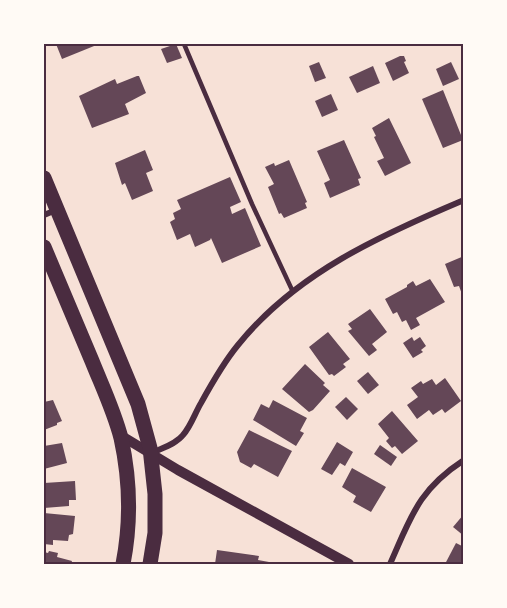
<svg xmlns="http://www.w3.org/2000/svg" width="507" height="608" font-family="Jost,sans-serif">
  <rect width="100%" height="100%" fill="#f7e1d7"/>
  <!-- building -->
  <g fill="#644757">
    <path d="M56 44H99L62 59Z"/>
    <path d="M176 44 182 58 167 63 161 49Z"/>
    <path d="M400 56H404L406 61 404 62 409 73 393 81 385 63Z"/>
    <path d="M319 62 326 78 315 82 309 66Z"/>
    <path d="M451 62 459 79 443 86 436 69Z"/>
    <path d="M373 66 380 83 357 93 349 77Z"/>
    <path d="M137 76H139L146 93 125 104 129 114 92 128 79 96 115 79 117 84Z"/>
    <path d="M443 90 463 140 443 148 422 99Z"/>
    <path d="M331 94 338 110 322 117 315 101Z"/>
    <path d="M389 118 411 163 385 176 377 161 384 158 374 137 376 136 372 128Z"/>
    <path d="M344 140 361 178 358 179 360 185 330 198 324 183 330 180 317 151Z"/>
    <path d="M145 150 153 170 146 173 153 191 132 200 125 183 122 185 115 163Z"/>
    <path d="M289 160 307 202 305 203 307 208 284 218 281 213 279 214 268 187 274 184 265 167 274 163 275 166Z"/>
    <path d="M230 177 241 202 230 207 232 214 245 208 261 246 222 263 211 238 210 240 195 247 190 234 177 240 170 222 175 219 173 213 181 209 177 200Z"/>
    <path d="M464 256V297H463L459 286 454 287 445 264Z"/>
    <path d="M430 279 445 302 416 318 420 325 411 330 406 320 402 322 397 312 393 314 385 299 407 287V285L413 281 416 286Z"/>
    <path d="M370 309 387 332 372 344 377 350 369 356 348 331 352 329 348 324Z"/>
    <path d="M328 332 350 359 343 364 346 367 334 376 332 374 329 375 309 347Z"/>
    <path d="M412 337 414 341 420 337 426 346 421 350 423 352 413 358 403 343Z"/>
    <path d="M305 364 325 383 323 385 330 391 313 410 309 412 282 389Z"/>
    <path d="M368 372 379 385 368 394 357 381Z"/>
    <path d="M445 378 461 401 445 413 442 409 433 415 429 410 417 419 407 405 418 397 411 388 421 381 423 384 432 379 436 385Z"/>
    <path d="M346 397 358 409 347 420 335 407Z"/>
    <path d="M53 400 62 421 57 423V425L44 430V402Z"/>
    <path d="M273 400 307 418 300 431 304 433 296 446 253 420 261 404 269 408Z"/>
    <path d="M392 411 418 441 402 454 395 446 392 448 386 441 389 438 378 424Z"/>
    <path d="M249 430 292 451 278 477 254 464 251 468 240 462 237 452Z"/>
    <path d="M337 442 353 452 345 466 340 463 332 475 321 469Z"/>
    <path d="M62 443 67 463 44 469V446Z"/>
    <path d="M380 445 397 457 391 466 374 454Z"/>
    <path d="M352 468 386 487 371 512 353 502 356 496 342 487Z"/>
    <path d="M75 481 76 500H69V506L44 508V483Z"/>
    <path d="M44 513 75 516 73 534 69 535 68 541 53 540V545L44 544Z"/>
    <path d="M464 514V536L453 527Z"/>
    <path d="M456 543 464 547V564H445Z"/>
    <path d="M217 550 259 556 258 560 269 562V564H215Z"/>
    <path d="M49 551 58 553 57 557 72 561 71 564H44V552L48 553Z"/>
  </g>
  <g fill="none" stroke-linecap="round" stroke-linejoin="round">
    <!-- service -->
    <path stroke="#4a2c40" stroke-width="4.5" d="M184 44 252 204 293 292"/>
    <!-- minor -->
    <g stroke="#4a2c40" stroke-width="6">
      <path d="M44 215 56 210"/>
      <path d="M152 453C162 448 176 444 183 435 191 426 195 413 201 403 212 383 224 362 238 345 296 273 381 235 464 200"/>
      <path d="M390 564C411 517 418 490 464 460"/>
    </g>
    <!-- tertiary -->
    <path stroke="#4a2c40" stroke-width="10" d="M120 435 178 470 349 564"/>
    <!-- primary -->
    <g stroke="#4a2c40" stroke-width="15">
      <path d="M44 178 138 404 150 448 155 494V533L150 564"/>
      <path d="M44 247C60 285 76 323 92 361 102 386 114 411 121 438 130 479 131 523 123 564"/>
    </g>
  </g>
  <!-- border -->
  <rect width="507" height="608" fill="none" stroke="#fffaf5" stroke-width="90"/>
  <rect x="45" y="45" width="417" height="518" fill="none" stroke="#4a2c40" stroke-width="2"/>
</svg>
